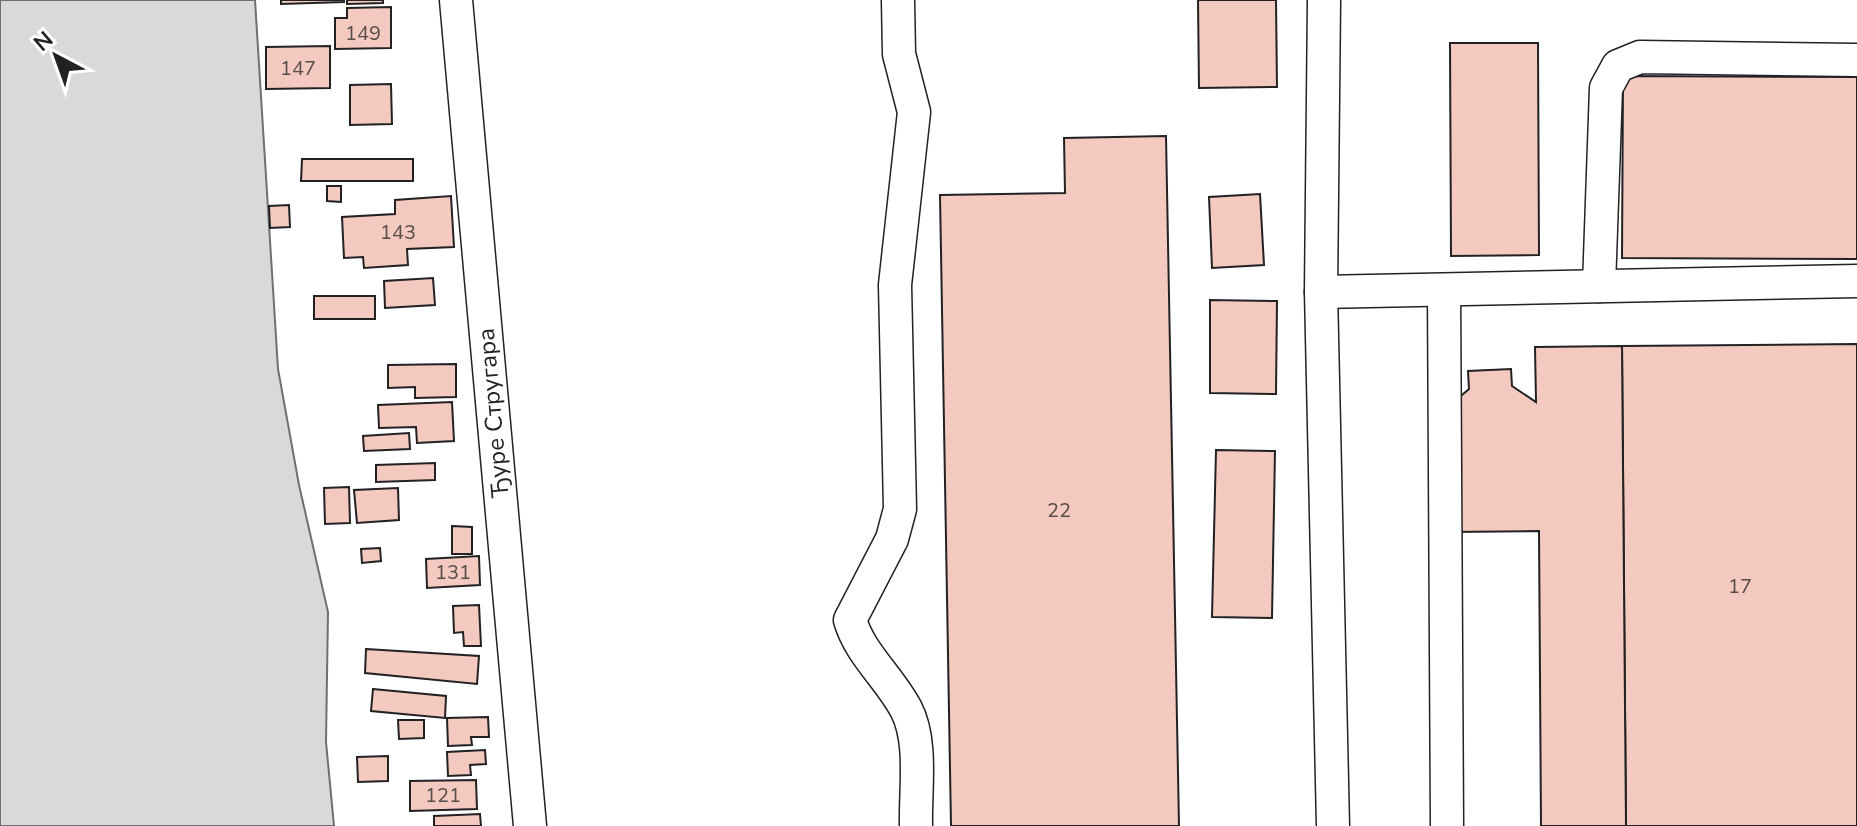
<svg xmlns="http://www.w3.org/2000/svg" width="1857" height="826" font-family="'Nunito Sans',sans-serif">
  <rect width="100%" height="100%" fill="#fff"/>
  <!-- water -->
  <path fill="#d9d9d9" stroke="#6f6f6f" stroke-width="2" d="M0 0H255L278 369 299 485 328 612 326 742 334 826H0Z"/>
  <!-- building -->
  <g fill="#f3c9c0" stroke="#222" stroke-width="2">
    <path d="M281 0H344V2L281 4Z"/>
    <path d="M347 0H383V3L347 4Z"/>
    <path d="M1198 0H1276L1277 87 1199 88Z"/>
    <path d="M391 7V48L335 49V18H347V8Z"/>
    <path d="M1450 43H1538L1539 255 1451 256Z"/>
    <path d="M330 46V88L266 89V47Z"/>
    <path d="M1623 76 1857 77V259L1622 258Z"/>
    <path d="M391 84 392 124 350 125V85Z"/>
    <path d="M1166 136 1179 826H951L940 195 1065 193 1064 138Z"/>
    <path d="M302 159H413V181H301Z"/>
    <path d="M327 186H341V202L327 201Z"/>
    <path d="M1260 194 1264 265 1212 268 1209 197Z"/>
    <path d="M451 196 454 247 407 249 408 265 364 268 363 257 344 258 342 217 395 214V200Z"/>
    <path d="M289 205 290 227 270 228 269 206Z"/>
    <path d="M433 278 435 305 385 308 384 281Z"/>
    <rect x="314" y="296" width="61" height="23"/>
    <path d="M1210 300 1277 301 1276 394 1210 393Z"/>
    <path d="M1857 344V826H1626L1622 346Z"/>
    <path d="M1622 346 1626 826H1541L1539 531 1450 532 1449 406 1469 389 1468 371 1511 369 1512 386 1536 402 1535 347Z"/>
    <path d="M456 364V397L415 398V387L388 388V365Z"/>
    <path d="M452 402 454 441 417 443 416 427 379 428 378 405Z"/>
    <path d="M409 433 410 449 364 451 363 436Z"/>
    <path d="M1216 450 1275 451 1272 618 1212 617Z"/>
    <path d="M435 463V480L376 482V465Z"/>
    <path d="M349 487 350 523 325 524 324 488Z"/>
    <path d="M398 488 399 520 357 523 354 490Z"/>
    <path d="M452 526 472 527V554H452Z"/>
    <path d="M380 548 381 561 362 563 361 549Z"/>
    <path d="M479 556 480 585 427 588 426 559Z"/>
    <path d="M479 605 481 646H464L463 632 454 633 453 606Z"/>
    <path d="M366 649 479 656 477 684 365 673Z"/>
    <path d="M373 689 446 696 445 718 371 711Z"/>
    <path d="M488 717 489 737H471L472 745 448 746 447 718Z"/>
    <path d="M398 720H424V738L399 739Z"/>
    <path d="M485 750 486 764 470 765 471 775 448 776 447 752Z"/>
    <path d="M388 756V781L358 782 357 757Z"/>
    <path d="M476 780 477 809 410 811V781Z"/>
    <path d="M480 814 481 826H434V816Z"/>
  </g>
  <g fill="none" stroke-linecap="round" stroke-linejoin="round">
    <defs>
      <g id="minor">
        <path d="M456 0 530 826"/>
        <path d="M898 0 899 54 914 112 895 285 900 509 892 539 850 620C860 654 889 677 906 709 923 741 915 790 916 826"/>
        <path d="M1324 0 1321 292 1333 826"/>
        <path d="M1599 286 1606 88 1618 66 1640 57 1857 60"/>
        <path d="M1444 290 1447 826"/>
        <path d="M1321 292 1857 281"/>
      </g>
    </defs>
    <!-- minor casing -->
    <use href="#minor" stroke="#222" stroke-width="35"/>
    <!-- minor -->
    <use href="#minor" stroke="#fff" stroke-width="32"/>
  </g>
  <g text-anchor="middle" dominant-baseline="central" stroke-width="6" stroke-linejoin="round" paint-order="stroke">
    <!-- number labels -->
    <g font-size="20" fill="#564c4a">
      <text x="363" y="33">149</text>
      <text x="298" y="68">147</text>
      <text x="398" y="232">143</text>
      <text x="1059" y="510">22</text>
      <text x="453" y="572">131</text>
      <text x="1740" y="586">17</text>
      <text x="443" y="795">121</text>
    </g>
    <!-- street labels -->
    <g font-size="24" fill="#222" stroke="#fff">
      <text transform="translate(493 413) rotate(-95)">Ђуре Стругара</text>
    </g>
  </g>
  <!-- north arrow -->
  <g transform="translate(56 56) rotate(319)" stroke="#ffffff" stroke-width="6" paint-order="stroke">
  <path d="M0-6L14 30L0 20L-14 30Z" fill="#222222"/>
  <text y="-12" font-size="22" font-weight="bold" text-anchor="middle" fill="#222222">N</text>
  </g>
</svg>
